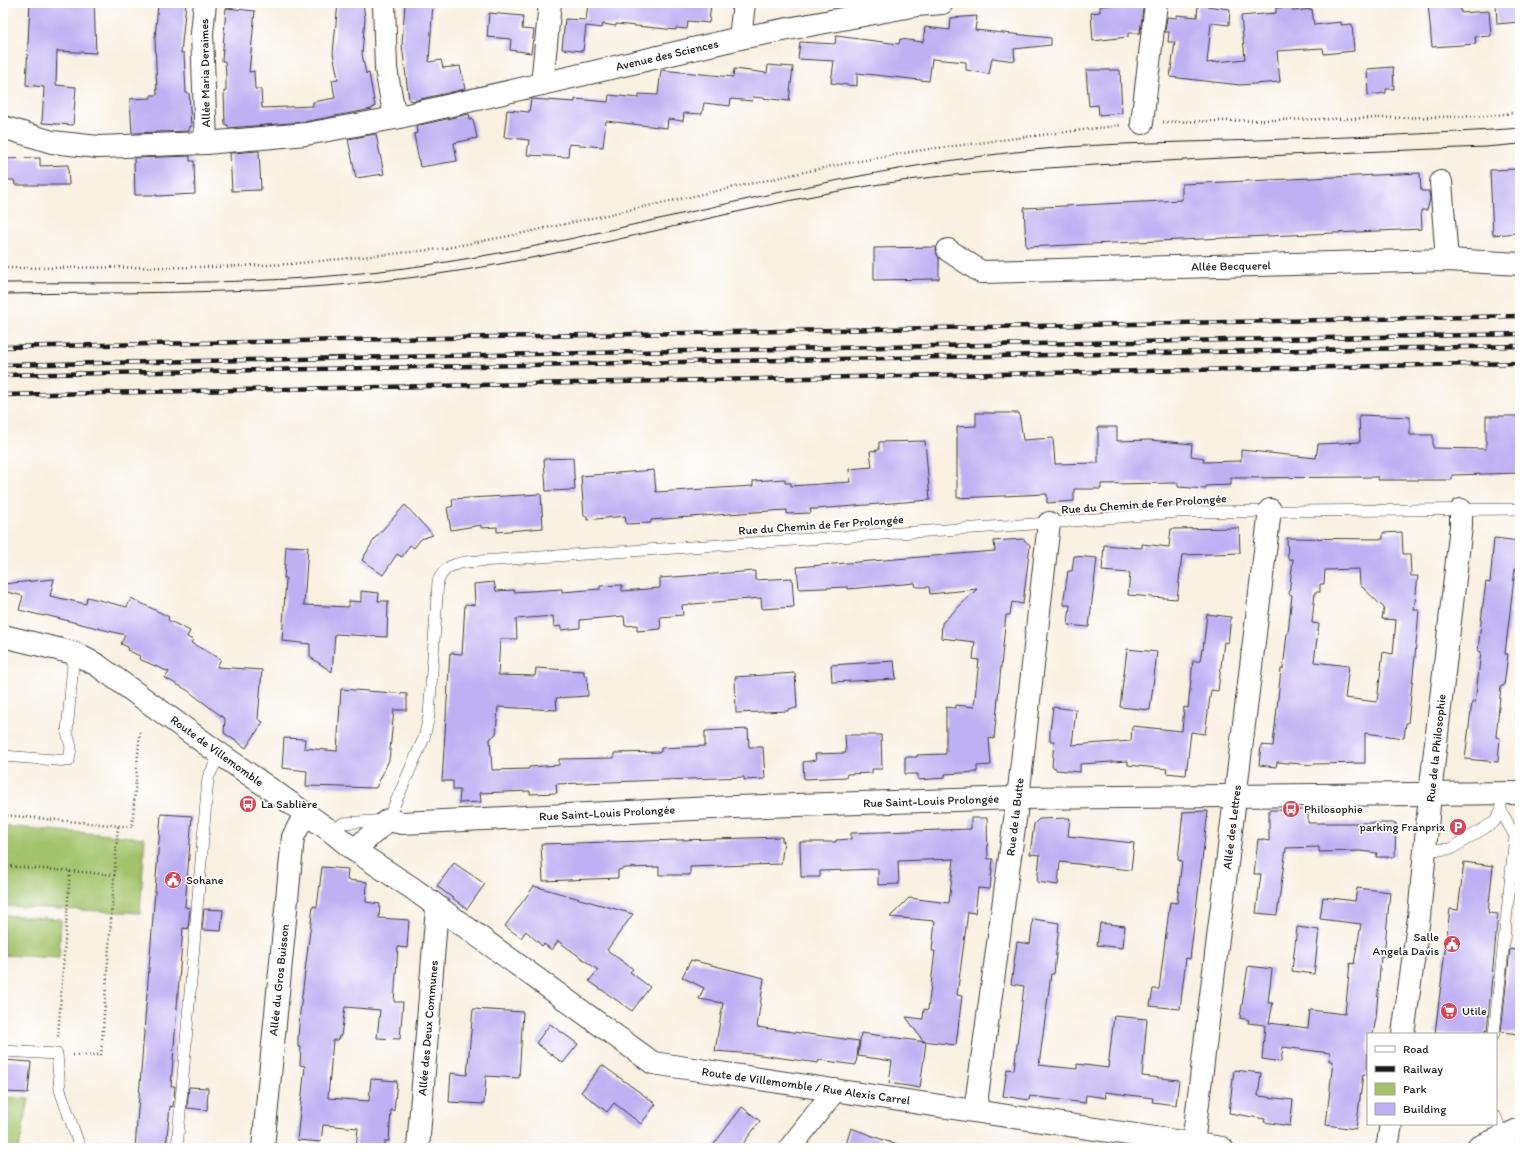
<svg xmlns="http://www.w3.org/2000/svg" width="1523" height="1151" font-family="Itim,sans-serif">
  <rect width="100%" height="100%" fill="#fff"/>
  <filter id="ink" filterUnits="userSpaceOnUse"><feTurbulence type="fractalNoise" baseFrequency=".025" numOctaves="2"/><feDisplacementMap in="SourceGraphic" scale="8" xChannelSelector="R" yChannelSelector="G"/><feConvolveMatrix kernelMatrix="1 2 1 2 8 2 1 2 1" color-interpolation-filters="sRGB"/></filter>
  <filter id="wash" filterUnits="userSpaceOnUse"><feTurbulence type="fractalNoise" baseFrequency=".012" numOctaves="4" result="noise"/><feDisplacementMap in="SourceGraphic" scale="16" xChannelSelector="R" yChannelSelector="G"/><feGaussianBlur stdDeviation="0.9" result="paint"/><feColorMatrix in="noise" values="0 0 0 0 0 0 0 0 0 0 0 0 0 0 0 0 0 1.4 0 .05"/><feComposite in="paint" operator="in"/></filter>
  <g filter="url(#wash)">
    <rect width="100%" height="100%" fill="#f8f0e1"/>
    <!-- green -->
    <g fill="#a3c36b" stroke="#607044">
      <path d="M3 826 145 838 140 913 3 906Z"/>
      <path d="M3 915 61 919 59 958 3 955Z"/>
      <path d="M3 1097 29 1099 19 1148H3Z"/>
    </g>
    <g id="blocks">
      <!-- building -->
      <g fill="#bfb0f3" fill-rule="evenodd">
        <path d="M30 3H94L96 53 57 51 56 85 76 87 73 125 42 123 44 87 26 85Z"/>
        <path d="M158 3H186L181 53H184L186 93H189L191 127H189V131L132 133 130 99 151 98V95H157L155 39Z"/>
        <path d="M338 3H363L365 18 362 54 366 74 369 73 375 107 372 108V109L304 122 228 128V125H225L224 91H226V76L225 61H222L226 8 255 11 249 72 254 71 255 89H261L262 108 313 106V102L335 98 332 80 338 79 333 53Z"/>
        <path d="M405 3H433L429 62 441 60 443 68 460 66 465 89 412 101 409 100 402 45Z"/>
        <path d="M588 3H711L709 23 688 21 687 29 676 28V30L616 24V26L603 24 602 28 586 26 583 51 562 49 565 19 586 20Z"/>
        <path d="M1139 3 1143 8 1140 33H1128V37L1093 41 1091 13 1100 12V6Z"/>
        <path d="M1428 3H1460L1461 13 1489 11 1491 36 1475 37 1476 44 1432 47Z"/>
        <path d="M1496 3H1520V22L1497 24Z"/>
        <path d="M1198 5 1230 9 1229 25 1211 23 1207 63 1245 59 1241 16 1276 13V8L1292 7 1293 11 1312 9 1314 25 1341 22V25L1352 24 1354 51 1324 54 1323 48 1277 51 1280 82 1240 85 1170 77 1175 42H1168L1169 32H1165L1167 17 1177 18V15L1197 17Z"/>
        <path d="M489 13 523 16 522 29 534 30 531 53 510 50 511 39 487 37Z"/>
        <path d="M977 16 975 30 1051 38V45L1014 49 1015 61 992 58 989 74 966 70V62L932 59 929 81 857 73V86L831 83 834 61 798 59 800 42 835 44 836 36 899 44 900 39 923 42 925 27 950 30 951 18Z"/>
        <path d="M768 65 793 67 789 101 753 97 752 101 731 99 730 106 704 103 702 114 684 113 683 121 668 119 667 128 606 121 603 147 569 144 568 157 527 155 529 140 504 137 507 110 529 112 531 99 575 102V99L608 102 609 95 639 98V94L658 95 661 70 733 77 734 69 767 73Z"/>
        <path d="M1393 67 1394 89H1386V93L1368 95 1367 69Z"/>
        <path d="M1086 70H1120L1122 113 1099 115 1098 105 1089 106Z"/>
        <path d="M469 114 470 120 473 119 477 138 454 143 457 161 420 167 414 134 417 133 416 126Z"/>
        <path d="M376 134 384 174 356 178 348 139Z"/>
        <path d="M259 151 261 190 232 191 230 153Z"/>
        <path d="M190 156V161H194L195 194 157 196V195H135L134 158Z"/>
        <path d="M40 158V166L68 165 69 185H15L14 180H3V159Z"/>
        <path d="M1520 169V233L1493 235 1490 170Z"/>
        <path d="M1420 173 1421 191H1429L1430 199 1427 210H1421L1422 229 1026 247 1024 208 1182 200V184Z"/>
        <path d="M936 247 937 255 939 258V279L874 280V248Z"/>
        <path d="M976 413H1019L1023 440 1053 438 1055 464 1098 463V427H1117V441L1150 440 1192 444 1191 456 1204 458 1203 462 1241 461V450L1316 458 1318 444 1360 442 1359 415 1410 417V435H1433V448L1486 449V416H1520V473L1452 475V480H1378V477H1369L1231 478V485L1206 486V489L1178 487V483L1101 484V489H1074V501L1047 503V494L957 498V427L976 426Z"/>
        <path d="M925 441 930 500 816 509H810L811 513 787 514V510L755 512 651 520V523L626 524 625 516 587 520V516H584L581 476 654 470 656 492 753 486V481L785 479V483H791V486L850 482 849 469 872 467 870 451 879 450V442Z"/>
        <path d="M573 458 575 490 546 491 544 459Z"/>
        <path d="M541 494 543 528 497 532V527L481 528V525L451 530 447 508 453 506 452 499Z"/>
        <path d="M405 505 433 535 421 539 414 548 410 545 402 557 397 554 383 575 362 560 375 538Z"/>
        <path d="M1239 528 1240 553 1182 555 1177 599 1128 595 1130 573 1102 571 1104 545 1142 548V544L1169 547 1171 529Z"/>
        <path d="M1402 532 1403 554H1410L1411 576H1418L1414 610H1419L1415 656 1408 723H1406L1404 738 1365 733V763L1313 764V765L1277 762 1276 767 1259 765 1261 745 1273 746 1281 669H1283L1287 633H1288L1292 595 1289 594 1293 559H1288L1287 538 1383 539V533ZM1359 569 1360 585 1384 608 1382 619 1396 620 1393 654 1383 652 1377 702 1345 698 1349 666 1314 662 1319 624 1312 623 1315 592H1320V584H1324L1325 570Z"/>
        <path d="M1494 538 1520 541V570L1515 569 1505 654H1508L1504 686H1501L1496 737 1500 738 1498 762 1465 759 1472 702 1475 703 1481 652 1478 651 1483 604 1486 582 1490 583Z"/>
        <path d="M1023 539 1030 545 1023 604 1012 602 1010 615H1006L994 739 989 738 991 765 977 766V772L945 774V778L918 780V774H905V757H917V755L946 754V707L956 708V705L974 707 979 660 973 659 975 642 941 638 942 623 977 589 930 594 929 587H916L915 583 848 589V587L799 589 797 567 995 551 994 541Z"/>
        <path d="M286 546 308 547 304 605 349 607V601L361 602V591L379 593 378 601H388L387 637 335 634 332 672 310 657V644L282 641 286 578H284Z"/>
        <path d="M1074 556 1097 558 1089 627 1068 625 1070 605H1064V598L1068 571H1072Z"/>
        <path d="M755 571V580L792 578 794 607 762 609 761 598 682 605 683 615 660 617 661 629 637 631V625L625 626 624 616 580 620V628L561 630V626L554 627 553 616 516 619 517 639H500L498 675 535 676 536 668 584 671V676H587L588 696 556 698 557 710 498 707 496 734 490 739 492 770 529 769V767L559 765V759L614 758V753L661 752V748L705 746V731L748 729 749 747H763L765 779 744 780V777L556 784 557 793 530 794V791L480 793 481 802 459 803 460 790H453V781H442L450 653 462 654 465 604 475 605 474 584 494 582 496 591 514 590V592L562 589V592L600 589V586L622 585V591L660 588V578Z"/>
        <path d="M54 579 50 596 86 604 87 597 127 607 131 598 169 617 168 620 190 631 187 637 193 640 191 643 221 659 217 667 262 670 258 719 263 722 246 748 224 733 225 719 187 690 165 678 169 672 139 659 140 656 127 650 128 647 121 644 125 635 45 615 44 616 19 610 23 596 3 591V584Z"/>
        <path d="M1207 614 1231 617 1228 643 1224 642 1218 691 1211 690 1205 734 1191 732 1186 775 1166 773 1167 769 1128 765V761L1080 764V772L1056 770V768L1052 767 1054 741H1050V732L1053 707 1076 710 1072 745 1131 741 1132 726 1182 731 1184 707 1188 708 1193 661H1200L1202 649 1203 650Z"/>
        <path d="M1127 649 1157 652 1150 710 1120 707Z"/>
        <path d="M894 661 896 679 832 682 831 665Z"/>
        <path d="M795 673 797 708 788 709V711L736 713 735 677Z"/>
        <path d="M341 689 407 694V710H394L389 760 376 788 306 786 307 771 282 768 284 738 305 739 304 748 337 751Z"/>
        <path d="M845 735H881L882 769H872V773L847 774 846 777 804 779 803 762 816 760 815 754 846 753Z"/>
        <path d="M1269 810H1308V823H1396L1395 857H1376L1377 853 1360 851 1319 852V847L1286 848 1277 915 1256 913 1261 874H1254L1258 839 1269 841Z"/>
        <path d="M1208 811 1190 959 1186 958 1180 1009 1150 1006 1153 989H1159L1170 902 1177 903 1182 861 1178 860 1183 812Z"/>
        <path d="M161 814 192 816 185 907 190 908 188 929 183 928 171 1086H175L173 1107 170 1106 166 1148H135Z"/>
        <path d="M971 818H987L988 859H993L990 889 978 888 975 913 968 912 957 995 962 996 956 1045 923 1041 906 1017 923 1019 924 1009 928 1010 935 951H932L935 921 890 917 909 898 949 903 954 859 898 861 899 884 878 885V869L820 871V877H801L800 842H836V840L851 839V833L971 829Z"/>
        <path d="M1070 818 1068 836 1134 843 1131 870 1060 862 1058 885 1037 882 1040 855 1030 854 1034 824 1039 819Z"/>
        <path d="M782 837V841H784L781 864 690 867V875H659V867L626 868 618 870V878L543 881 541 844Z"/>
        <path d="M1464 862 1493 866 1488 913 1498 914 1487 1031 1485 1030V1034H1435L1450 909 1458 910Z"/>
        <path d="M454 863 485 884 467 909 437 886Z"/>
        <path d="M322 867 348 869 347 880 367 882 366 902 380 904 379 918 409 920 407 948 398 947 394 1002H403L400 1039 377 1038 380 1010 345 1007 341 1036H339L338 1040H333L328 1098 369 1101 371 1079 397 1081 394 1111 391 1110 389 1141H385V1148H356L358 1128 323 1125 321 1142 297 1140 305 1066 300 1065 301 1047H298V1038L300 1012 313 906 317 907Z"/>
        <path d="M534 886 633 914 607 950 633 969 630 972 650 987 632 1011 589 981 598 970 558 941 552 950 544 944 542 946 526 931 521 938 505 926Z"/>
        <path d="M1357 888 1390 892 1384 956H1381L1376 1018 1373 1034H1368L1367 1075 1363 1074 1356 1129 1326 1125 1333 1061H1329L1330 1053 1283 1047 1281 1062 1262 1059 1265 1025 1248 1023 1249 1020 1240 1018 1248 966 1272 969 1268 1003H1273L1269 1023 1308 1028 1310 1010 1345 1014 1350 963 1354 964 1361 924 1320 919 1323 897 1355 901Z"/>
        <path d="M204 909 223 910 221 931 202 930Z"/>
        <path d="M1033 919 1059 923 1054 974H1051L1039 1065 1077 1069V1064L1108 1068 1114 1016 1147 1019 1142 1076 1179 1080 1176 1105 1152 1102 1153 1098 1105 1092 1106 1098 1086 1095 1085 1103 1030 1096 1029 1100 1003 1096 1007 1069 1014 1070 1024 986 1011 984 1017 942 1030 944Z"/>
        <path d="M1100 923 1125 926 1123 948 1097 945Z"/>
        <path d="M1297 927 1319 930 1314 974 1292 971Z"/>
        <path d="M1510 949 1520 951V1034L1501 1032Z"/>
        <path d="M691 960 764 978 757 1027 859 1041 856 1065 819 1060 818 1063 753 1054 715 1051 723 1003 699 999 704 988 682 977Z"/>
        <path d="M473 1009 523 1012 519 1078 486 1076 484 1104 449 1102 451 1073 467 1075Z"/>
        <path d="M550 1024 578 1044 563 1063 536 1043Z"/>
        <path d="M861 1033 926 1042 920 1088 889 1083 892 1061 858 1056Z"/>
        <path d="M3 1060 31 1062 28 1093 3 1092Z"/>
        <path d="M602 1065 656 1104 641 1124 614 1103 607 1112 581 1092Z"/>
        <path d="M1234 1070 1261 1073 1258 1096 1293 1100 1290 1126 1264 1122 1265 1119 1229 1113Z"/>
        <path d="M189 1087 208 1088 207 1110 187 1108Z"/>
        <path d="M742 1107 760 1121 740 1148H711Z"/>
        <path d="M851 1128 900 1146V1148H845Z"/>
      </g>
    </g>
  </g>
  <g filter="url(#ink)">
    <use href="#blocks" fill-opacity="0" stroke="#3d3c3a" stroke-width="1"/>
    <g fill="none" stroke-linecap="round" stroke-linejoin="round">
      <defs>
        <g id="service">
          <path d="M3 756 69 761 71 747 67 732 74 653"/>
          <path d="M332 832 343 823 388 820 393 808 424 738 429 716 438 581C444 568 450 565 465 562L1049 523 1178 512 1520 509"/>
          <path d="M1426 850 1451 849 1494 822 1501 811V804"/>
          <path d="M1494 1034 1515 836 1501 811"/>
          <path d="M3 1051 57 1054 60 1090 80 1148"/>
          <path d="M1496 1117 1503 1137"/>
          <path d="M177 1148 208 778 220 754"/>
        </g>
        <g id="minor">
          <path d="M205 3 202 33 206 143"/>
          <path d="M384 3 386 69 395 118"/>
          <path d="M740 38 744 3"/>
          <path d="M542 84 550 3"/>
          <path d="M1142 123 1156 3"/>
          <path d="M3 127 52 142 98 147 206 143 306 134 395 118 740 38 917 5 942 3"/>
          <path d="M1441 182 1447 260"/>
          <path d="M948 250 981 272 1447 260 1520 264"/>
          <path d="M354 850 388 820 402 823 734 807 1018 798 1520 793"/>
          <path d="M1403 1034 1419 917 1430 794 1461 526V510"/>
          <path d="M975 1111 1018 798 1049 523"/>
          <path d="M1193 1144 1270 510"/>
          <path d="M263 1148 293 837 305 814"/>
          <path d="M418 1148 437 907"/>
          <path d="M790 1148 835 1090"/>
          <path d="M1387 1148 1391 1124"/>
        </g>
        <g id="tertiary">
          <path d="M3 636 74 653 97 665 220 754 332 832 354 850 412 888 653 1063 1222 1148"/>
          <path d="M1477 1148 1520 1129"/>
        </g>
      </defs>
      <!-- service casing -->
      <use href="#service" stroke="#3d3c3a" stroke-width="12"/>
      <!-- minor casing -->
      <use href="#minor" stroke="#3d3c3a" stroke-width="24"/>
      <!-- tertiary casing -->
      <use href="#tertiary" stroke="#3d3c3a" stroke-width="24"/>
      <!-- path -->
      <g stroke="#3d3c3a" stroke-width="2.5" stroke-dasharray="1 3" stroke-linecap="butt">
        <path d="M1163 122 1488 116 1520 112"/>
        <path d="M3 268 215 267 290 264 441 249 514 235 832 166 922 150 1122 125"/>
        <path d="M3 815 132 827 140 730"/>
        <path d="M3 866 70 871 58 1037"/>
        <path d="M70 871 115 875"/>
        <path d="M73 1055H101L118 826"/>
      </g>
      <!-- service -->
      <use href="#service" stroke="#fff" stroke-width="11"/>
      <!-- minor -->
      <use href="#minor" stroke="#fff" stroke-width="22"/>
      <!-- tertiary -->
      <use href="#tertiary" stroke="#fff" stroke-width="22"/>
      <!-- tram -->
      <g stroke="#1c1c1c" stroke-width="1">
        <path d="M3 283C126 282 249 286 371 272 428 266 485 256 541 245 716 208 889 161 1067 147 1140 142 1212 142 1285 139 1370 137 1501 130 1520 128"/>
        <path d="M3 294C148 292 294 295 438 274 596 252 750 201 909 180 971 172 1034 169 1096 165 1226 157 1356 152 1486 147L1520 144"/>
      </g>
      <defs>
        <g id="rail">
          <path d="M3 347 1520 316"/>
          <path d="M3 365 1520 334"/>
          <path d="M3 375 1520 346"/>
          <path d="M3 395 1520 363"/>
        </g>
      </defs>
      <!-- rail casing -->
      <use href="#rail" stroke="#1c1c1c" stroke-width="4.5"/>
      <!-- rail -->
      <use href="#rail" stroke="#fff" stroke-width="3" stroke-dasharray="9" stroke-linecap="butt"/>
    </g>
  </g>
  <!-- icons -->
  <defs>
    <symbol id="bus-disc" viewBox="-11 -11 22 22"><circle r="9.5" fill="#d1495b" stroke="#fff"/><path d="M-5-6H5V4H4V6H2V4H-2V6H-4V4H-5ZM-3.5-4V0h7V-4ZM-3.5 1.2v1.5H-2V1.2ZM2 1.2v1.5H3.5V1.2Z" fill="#fff"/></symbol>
    <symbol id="parking-disc" viewBox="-11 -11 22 22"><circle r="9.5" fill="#d1495b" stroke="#fff"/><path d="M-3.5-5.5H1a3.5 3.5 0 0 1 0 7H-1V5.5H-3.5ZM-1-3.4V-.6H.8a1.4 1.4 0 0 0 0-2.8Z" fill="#fff"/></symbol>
    <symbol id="civic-disc" viewBox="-11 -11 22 22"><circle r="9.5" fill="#d1495b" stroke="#fff"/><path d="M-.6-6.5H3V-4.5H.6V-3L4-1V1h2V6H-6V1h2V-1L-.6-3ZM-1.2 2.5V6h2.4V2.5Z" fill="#fff"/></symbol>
    <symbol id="supermarket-disc" viewBox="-11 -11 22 22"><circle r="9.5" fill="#d1495b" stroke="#fff"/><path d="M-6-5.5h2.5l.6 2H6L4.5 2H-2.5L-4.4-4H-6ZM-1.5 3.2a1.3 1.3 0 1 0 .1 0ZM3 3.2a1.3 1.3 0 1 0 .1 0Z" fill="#fff"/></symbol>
  </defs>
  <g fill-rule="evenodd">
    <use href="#bus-disc" x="238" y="794" width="20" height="20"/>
    <use href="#bus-disc" x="1281" y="799" width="20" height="20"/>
    <use href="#parking-disc" x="1448" y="817" width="20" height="20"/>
    <use href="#civic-disc" x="163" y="870" width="20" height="20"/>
    <use href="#civic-disc" x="1442" y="934" width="20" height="20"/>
    <use href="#supermarket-disc" x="1439" y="1001" width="20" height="20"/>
  </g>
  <g text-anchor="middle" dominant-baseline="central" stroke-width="3.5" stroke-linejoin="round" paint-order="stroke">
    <!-- street labels -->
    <g font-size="12" fill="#1c1c1c" stroke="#fff">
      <text transform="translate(667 55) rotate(-13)">Avenue des Sciences</text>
      <text transform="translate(205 73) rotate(-91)">Allée Maria Deraimes</text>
      <text transform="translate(1231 266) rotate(-1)">Allée Becquerel</text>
      <text transform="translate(1144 504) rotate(-4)">Rue du Chemin de Fer Prolongée</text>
      <text transform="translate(821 525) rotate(-4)">Rue du Chemin de Fer Prolongée</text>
      <text transform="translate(1436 748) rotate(-84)">Rue de la Philosophie</text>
      <text transform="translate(217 751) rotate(36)">Route de Villemomble</text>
      <text transform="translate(931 801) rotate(-2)">Rue Saint-Louis Prolongée</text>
      <text transform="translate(607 813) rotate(-3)">Rue Saint-Louis Prolongée</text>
      <text transform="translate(1015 817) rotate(-83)">Rue de la Butte</text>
      <text transform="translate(1232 827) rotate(-83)">Allée des Lettres</text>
      <text transform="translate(279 980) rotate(-84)">Allée du Gros Buisson</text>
      <text transform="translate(428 1028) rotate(-85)">Allée des Deux Communes</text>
      <text transform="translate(806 1086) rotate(8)">Route de Villemomble / Rue Alexis Carrel</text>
    </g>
    <!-- poi labels -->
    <g font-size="12" fill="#1c1c1c" stroke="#fff" text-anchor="start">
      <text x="261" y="804">La Sablière</text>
      <text x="1304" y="809">Philosophie</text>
      <text x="1445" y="827" text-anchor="end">parking Franprix</text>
      <text x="186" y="880">Sohane</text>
      <text x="1439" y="937" text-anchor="end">Salle<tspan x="1439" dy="14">Angela Davis</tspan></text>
      <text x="1462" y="1011">Utile</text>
    </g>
  </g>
  <!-- margin -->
  <rect width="1523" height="1151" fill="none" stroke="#fff" stroke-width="16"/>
  <!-- legend -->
  <rect x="1367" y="1033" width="130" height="92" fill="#ffffff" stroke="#a4a4a4"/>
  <rect x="1375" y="1046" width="20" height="6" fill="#ffffff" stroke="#a4a4a4"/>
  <text x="1403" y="1053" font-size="12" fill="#1c1c1c">Road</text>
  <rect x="1375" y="1066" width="20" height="6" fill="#1c1c1c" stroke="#a4a4a4"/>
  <text x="1403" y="1073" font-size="12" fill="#1c1c1c">Railway</text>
  <rect x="1375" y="1083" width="20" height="12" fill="#a3c36b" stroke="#a4a4a4"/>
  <text x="1403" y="1093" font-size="12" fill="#1c1c1c">Park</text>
  <rect x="1375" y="1103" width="20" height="12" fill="#bfb0f3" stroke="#a4a4a4"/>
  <text x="1403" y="1113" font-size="12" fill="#1c1c1c">Building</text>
</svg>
